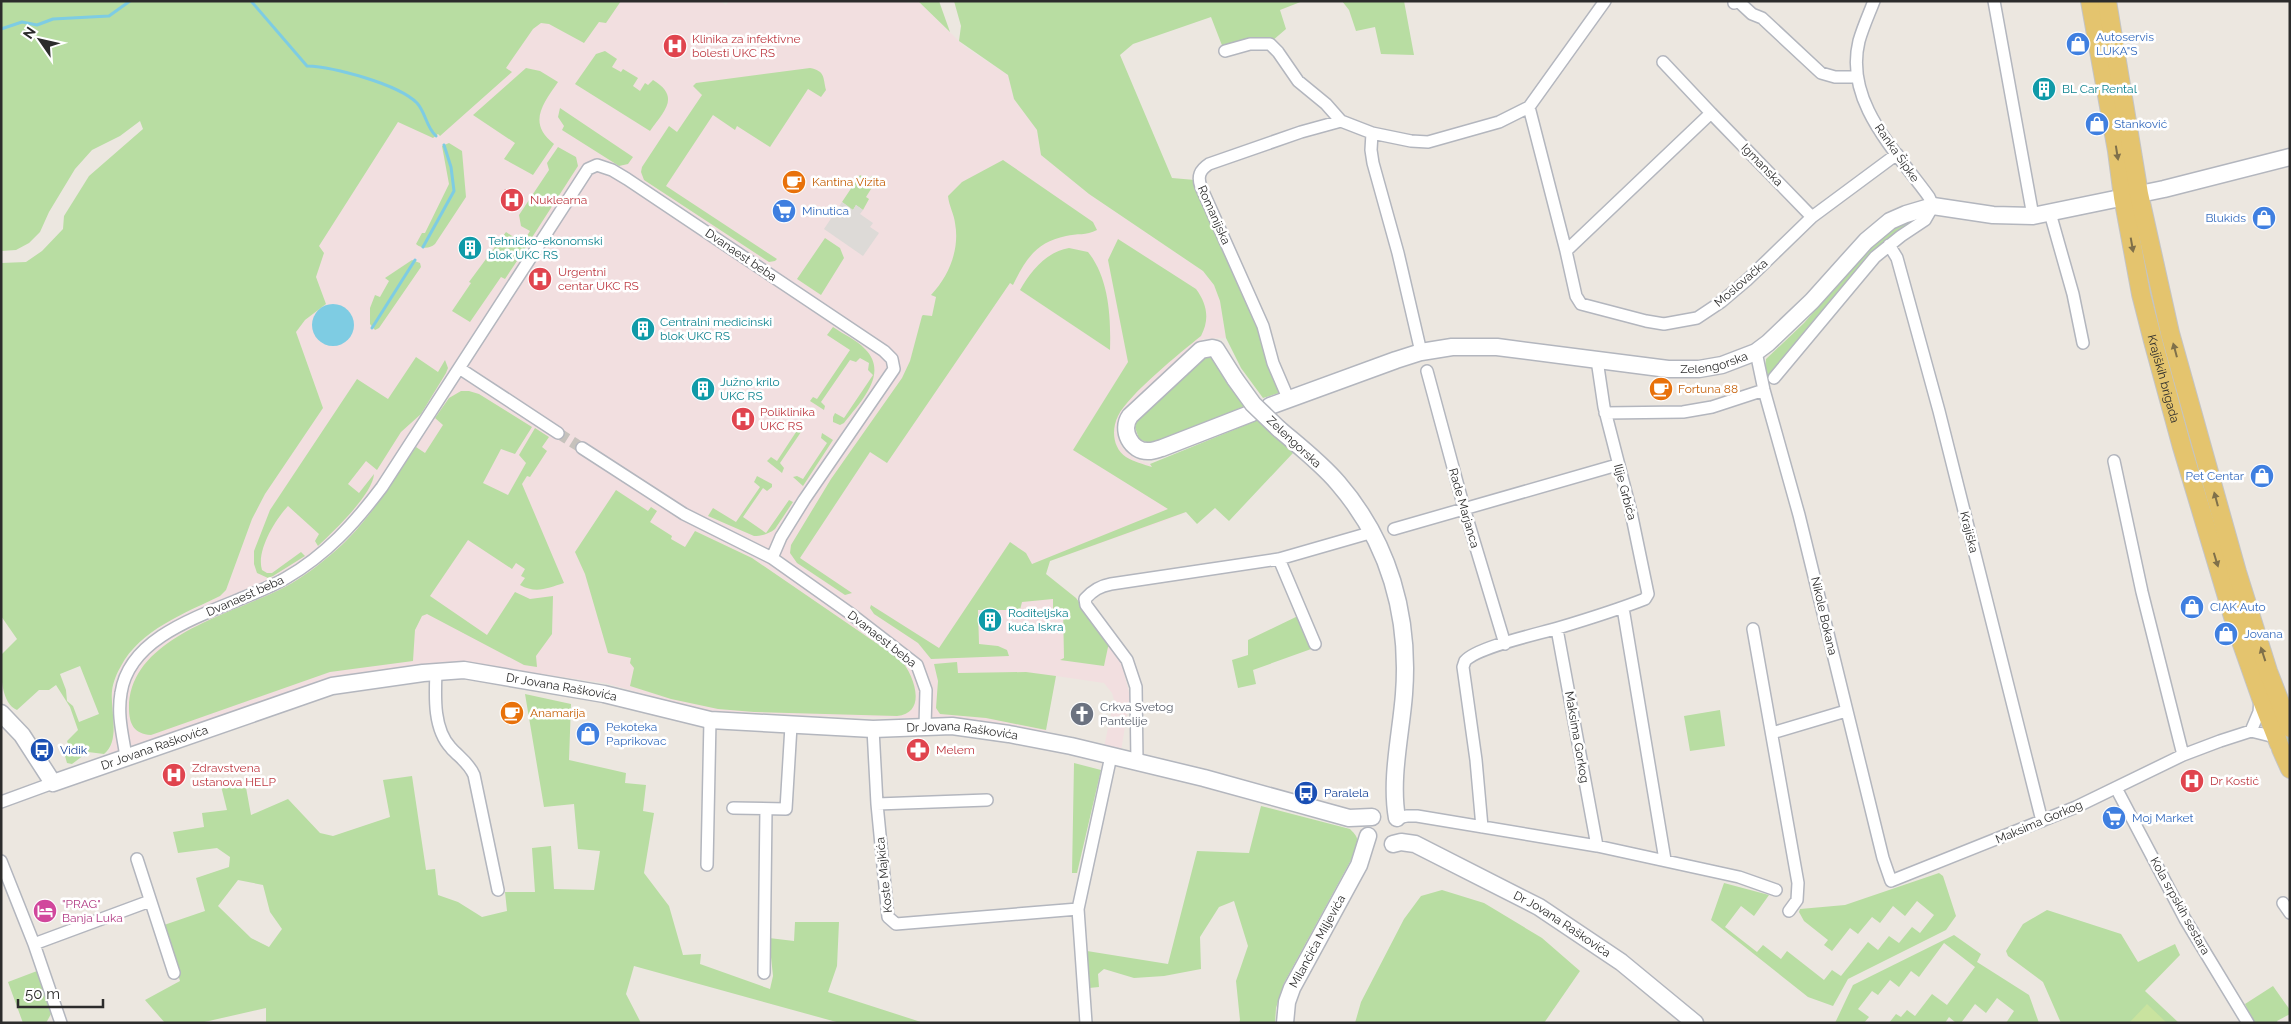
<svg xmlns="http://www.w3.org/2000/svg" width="2291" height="1024" font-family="Raleway,sans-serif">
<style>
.medical{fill:#f2dfe0}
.green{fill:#b8dda2;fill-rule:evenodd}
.pitch{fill:#c9e39f}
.plaza{fill:#dddad7}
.water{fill:#7ecce3}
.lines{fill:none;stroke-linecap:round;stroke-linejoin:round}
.stream{stroke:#7ecce3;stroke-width:3}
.street-tunnel{stroke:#c6c2bc;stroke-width:11;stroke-dasharray:11 5.5;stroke-linecap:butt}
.street-casing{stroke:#b3b6be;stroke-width:14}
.secondary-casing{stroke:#b3b6be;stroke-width:19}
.primary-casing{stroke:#c4c4c4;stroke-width:20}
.street{stroke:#fff;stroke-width:11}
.secondary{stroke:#fff;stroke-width:16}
.primary{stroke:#e4c46e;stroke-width:18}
.secondary-bridge-casing{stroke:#b3b6be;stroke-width:19;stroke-linecap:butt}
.secondary-bridge{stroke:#fff;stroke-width:16}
.oneway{fill:#7f704a}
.labels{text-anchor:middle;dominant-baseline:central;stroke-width:5;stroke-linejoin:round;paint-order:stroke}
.shop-label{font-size:12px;fill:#366cbe;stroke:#fff;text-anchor:start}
.health-label{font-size:12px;fill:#be3a42;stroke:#fff;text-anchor:start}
.culture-label{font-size:12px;fill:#0d838f;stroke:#fff;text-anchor:start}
.street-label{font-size:12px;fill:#2c2c2c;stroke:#fff}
.food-label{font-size:12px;fill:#c56008;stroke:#fff;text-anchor:start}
.worship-label{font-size:12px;fill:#5b616d;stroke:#fff;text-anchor:start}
.transit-label{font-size:12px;fill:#164399;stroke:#fff;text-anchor:start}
.hotel-label{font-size:12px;fill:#b23c85;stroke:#fff;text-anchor:start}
</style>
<rect width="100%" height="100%" fill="#ece7e0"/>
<path class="medical" d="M526 1H720L726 5 729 1H904L908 3 918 1 964 46 1008 75 1014 99 1037 130 1041 155 1089 194 1203 271 1214 285 1220 301 1226 338 1203 339 1133 400 1119 420 1116 429 1117 436 1122 448 1134 458 1150 464 1186 512 1170 519 1050 561 1046 574 1076 598 1111 644 1122 665 1130 697 1121 751 1104 747 1114 700 1112 693 1104 683 1056 676 1045 734 954 719 753 714 702 710 605 683 475 665 310 687 108 755 112 743V691L121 665 140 643 167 622 220 596 226 590 252 519 265 494 323 408 296 332 305 320 326 304 316 277 323 253 318 246 398 122 433 137Z"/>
<path class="green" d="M1 1H621L606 23 599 22 584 43 549 24 541 23 533 29 506 68 512 72 440 136 438 134 433 138 398 122 319 246 324 253 316 277 326 304 305 320 296 332 323 408 265 494 252 519 226 590 220 596C185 613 140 630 121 666 117 673 113 682 112 691 110 709 121 741 104 754L88 752 72 764 67 763 65 756 70 749 67 741 78 730 70 707 56 685 49 690H39L17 710C0 703 1 671 1 655L17 639 1 616V263L26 262 42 251 63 229 64 216 89 176 143 129 140 121 120 136 92 150 75 169 49 212 40 232 29 243 16 250 1 251ZM80 666 99 714 79 722 73 706 67 701 66 690 60 674Z
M918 1H939L950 32Z
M954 1H1303L1280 10 1286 29 1272 41 1223 48 1211 17 1133 44 1120 55 1172 178 1195 180 1258 321 1282 392 1263 398 1241 368 1226 338 1220 301 1214 285 1203 271 1089 194 1041 155 1037 130 1014 99 1008 75 959 41 961 26Z
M1342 1H1404L1414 55 1381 54 1375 27 1356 31 1349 10Z
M605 51 617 59 612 67 621 72 623 69 638 78 633 86 640 91 645 83 648 85 653 80C681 97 664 111 650 131L575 84 596 54Z
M526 68 540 71 558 82C543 104 527 123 554 144L533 175 504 159 515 143 473 115Z
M810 68C825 71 823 77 826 90L821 97 808 89 770 147 737 126 735 130 713 115 666 186 777 259 775 261 769 262 644 180 641 172 642 167 669 126 677 132 702 95 693 86 696 83Z
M560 108 633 157 628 164 619 166 562 130 564 126 558 117Z
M449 143 462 151 466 197 435 244C429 249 422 249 416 244L422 233H425L449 184 442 146Z
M558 147 576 157 578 166 531 239 527 236 530 231 521 226 519 215 549 170 547 163Z
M1003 160 1093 222 1097 230C1086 236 1077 233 1066 236 1036 242 1025 260 1013 285L1010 283 887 463 870 452 800 558 852 593 845 595 797 563 790 553 791 545 831 479 902 378 910 361 922 316 923 315 932 316 936 297 931 295C949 276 960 249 955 223 954 214 949 206 948 196L962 182Z
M860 175 867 180 872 176 876 181 866 197 869 199 863 210 856 205 853 210 842 202Z
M1918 218 1770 377 1767 378 1765 368 1766 359 1804 323 1863 255 1891 230Z
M506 232 527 246 505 279 501 277 470 322 452 311 471 283 469 282Z
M2139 236 2273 698 2290 741 2287 742C2228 577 2176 409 2138 238Z
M825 238 840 248 844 258 821 295 797 279Z
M1118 239 1196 289C1207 304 1210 319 1201 336 1181 352 1128 395 1118 416 1111 430 1113 448 1126 457 1134 462 1143 464 1152 467L1150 464 1258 420 1293 453 1229 521 1215 508 1197 524 1186 512 1050 561 1046 574 1076 598 1111 644 1108 647 1104 666 1060 660 1064 658 1063 608 1053 609V599L1022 602 1020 610H978L979 644 998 646 1007 650 1009 656 931 659 918 643 874 614 870 608 871 605 939 648 1010 542 1026 553 1032 564 1168 509 1073 450 1128 362 1108 260Z
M1069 248 1088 252C1109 278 1111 317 1110 350L1020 290C1031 271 1046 252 1069 248Z
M412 260 420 263 421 267 379 328 375 330 370 324V308L375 295 380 297 389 281 385 278Z
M833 327C843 334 857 340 865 349 890 374 859 403 844 423L840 425 833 422V417L835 413 844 418 873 375 868 370 869 363 860 358 856 362 850 360 821 402 825 406 824 410 810 401 813 397 817 399 850 350 827 335Z
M416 357 438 372 445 360 448 368 446 373 421 414 401 432 377 470 366 461 348 484 359 493 374 474C373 494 333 532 318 546L315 541 319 534 288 506C275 520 256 551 262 570L267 573H272L301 552 305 556 273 576 268 578 257 573 254 564V551L270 510 357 379 388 399Z
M1206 357 1213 358 1245 406 1151 444 1139 439 1135 427 1137 420Z
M461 391H469L479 394 532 427 515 454 501 449 483 483 508 495 526 463 519 455 535 428 549 437 542 447 547 451 530 477 527 476 522 484 564 583C548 588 536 594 520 585L525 578 521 576 525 569 516 563 512 569 468 540 430 596 487 635 515 592 530 599 553 596 552 634 536 656 537 667 524 665 427 614 422 616 415 630 413 661 330 672 151 735C134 734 129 724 129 708 129 636 234 614 285 587 303 577 319 565 334 552 368 523 391 483 416 447L425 453 443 425 435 418 449 398Z
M798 429 801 432 780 463 784 468 782 473 767 461 771 457 777 461Z
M822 433 833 440 803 486 793 477 797 476 803 479 827 443 821 438Z
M757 476 772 484V487L767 491 763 488 743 517 766 533 789 500 793 502 775 529C769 534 761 536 754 536L708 516 713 508 736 522 760 487 754 482Z
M616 490 648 511 651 507 657 511 650 522 672 536 671 539 685 547 695 531 752 558 901 660C914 675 928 713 897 716L754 712 718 709 671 699 630 686 634 668 630 663 631 658 608 653 585 574 575 552Z
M1300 615 1314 648 1253 670 1256 684 1238 688 1232 660 1248 655V640Z
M957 662 958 673 1026 672 1056 676 1046 730 986 718 940 714 936 708 938 681 934 664Z
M525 694 571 704 569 760 626 773 625 783 646 785 643 811 654 813 644 873 669 906 683 955 701 954 700 964 770 989 773 976 769 938 794 941 795 922H839L837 966 828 992 924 1023H840L634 966 626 994 641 1023H266V1008L200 1023H165L145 1000 180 981 164 925 205 911 196 878 229 867 230 857 217 848 178 853 173 832 204 827 202 813 227 810 221 786 245 782 251 815 288 799 320 833 333 836 390 817 383 780 412 776 426 870 435 869 438 895 458 902 482 917 507 911 505 892H535L532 848 551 846 554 889 594 890 600 851 578 849 574 804 544 807ZM238 880 263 885 270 912 282 929 269 947 251 938 218 906Z
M1720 710 1725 746 1690 751 1684 716Z
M1074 763 1101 770 1077 873H1072Z
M1261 806 1350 829C1357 836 1359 839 1357 849L1284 983 1276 1008 1275 1023H1239L1240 1020 1236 981 1248 946 1234 901 1219 907 1200 937 1201 969 1164 976 1134 978 1104 969 1098 974 1099 987 1089 988 1087 951 1168 964 1197 851 1249 853Z
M1939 873 1943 876 1956 916 1946 930 1848 979 1833 1006 1808 997 1711 920 1724 883 1769 895 1754 916 1741 906 1725 927 1757 952 1763 945 1781 959 1787 951 1824 980 1832 970 1841 976 1868 942 1878 950 1889 936 1899 943 1912 927 1920 933 1934 915 1917 901 1905 916 1893 906 1880 923 1872 917 1858 934 1850 928 1832 951 1824 945 1828 940 1804 921 1799 912 1800 909 1845 905Z
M1442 890 1484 903 1542 938 1580 971 1544 1023H1355L1361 1002 1404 919 1421 896Z
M2047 910 2121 934 2138 962 2175 944 2180 955 2145 991 2179 1023H2061L2043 982 2008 956 2006 951 2023 924Z
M1954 935 1981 954 1977 962 2029 995 2039 1023H2006L2014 1011 1997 998 1986 1013 1975 1004 1961 1023H1956L1949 1017 1945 1023H1889L1896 1014 1901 1017 1907 1010 1915 1016 1932 994 1947 1005 1975 967 1944 943 1919 977 1911 971 1899 987 1890 980 1878 995 1872 991 1858 1009 1869 1017 1864 1023H1835L1853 985Z
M37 971 51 1014 46 1023H23L8 982Z
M2273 986 2290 1010V1014L2277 1021 2278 1023H2254L2245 1004Z"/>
<path class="pitch" d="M2147 1004 2167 1023H2129Z"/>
<path class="plaza" d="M842 202 853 210 856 205 863 210 860 214 873 223 870 227 879 233 863 256 824 229Z"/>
<path class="water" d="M312 325a21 21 0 1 1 42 0a21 21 0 1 1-42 0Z"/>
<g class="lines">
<path class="stream" d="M251 1 307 66C334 67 398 84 417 103 426 113 426 127 436 136
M1 29 22 22 37 25 53 19 109 16 130 1
M423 247 454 191 451 167 444 145
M372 328 415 260"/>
<path class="street-tunnel" d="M558 433 582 448"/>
<g class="street-casing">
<path id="street" d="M1994 1 2033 216
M1734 3 1738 1 1752 14 1762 18 1821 73 1835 77H1857
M1225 51 1250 44H1270L1278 52 1298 81 1326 104 1341 121 1372 133 1411 141 1428 142 1499 122 1529 107 1605 1
M1529 107 1566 251 1711 113 1663 62
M1711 113 1812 217
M1372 133 1371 150 1373 163 1398 253 1421 352
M2050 213 2073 294 2083 343
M1889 245 1897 258 1939 411 2042 821
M1566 251 1576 296 1581 304 1646 321 1664 324 1697 318 1721 302 1747 280 1812 217 1897 154
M1756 352 1764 390 1799 515 1883 858 1891 881 2076 807 2183 755 2220 741 2251 731 2271 736 2277 740
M459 368 558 433
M1427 371 1464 508 1505 644
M1774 378 1875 257 1901 236 1925 220 1933 206 1929 197C1896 151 1844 102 1859 41 1863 27 1869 14 1874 1
M1288 398 1273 363 1263 326 1201 187C1197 176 1200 170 1209 164L1301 132 1341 121
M1605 413 1683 412 1712 407 1764 390
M582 448 684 514 772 558
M2114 461 2142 592 2183 755
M1394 529 1617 465
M1279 559 1315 644
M1623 608 1665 860
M1557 629 1597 846
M1753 629 1798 883 1797 900 1789 911
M436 672C435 696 433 729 451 748 459 757 469 763 474 775L498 890
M873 729 877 804 888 917 896 924 1078 909
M2251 731 2259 712 2260 700
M1772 733 1846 711
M126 757C123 736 117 716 121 693 131 624 236 608 286 578 326 555 355 523 382 487L588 169 597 165 612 170 627 179 884 351 892 359 894 369 804 500 781 537 772 558 851 614 917 665 926 690 925 726
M1137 762 1136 687 1127 660 1086 605 1085 599C1093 590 1100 586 1111 584L1279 559 1373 532
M2116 788 2185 919 2248 1023
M1 802 53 783
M877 804 987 800
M733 808 786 809 791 726
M1397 818 1407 816H1417L1597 846 1739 877 1776 890
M1482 827 1476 760 1463 667 1465 661C1477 647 1538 634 1558 628 1588 619 1617 610 1645 599L1648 594 1631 512 1604 407 1597 360
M137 859 174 973
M1 861 34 944 61 1023
M707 865 710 720
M2283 903 2290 913
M34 944 150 901
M764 973 766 809
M1086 1023 1078 909 1111 756"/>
</g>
<g class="secondary-casing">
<g id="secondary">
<path d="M1235 379 1216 349 1212 348 1201 350 1130 416C1120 430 1131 452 1149 451 1153 451 1158 449 1162 448L1252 413"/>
<path id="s1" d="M1270 406 1396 360 1421 352 1452 347H1497L1668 369H1699L1722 365 1756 352 1768 343 1812 301 1866 241 1890 221 1906 214 1933 206 1993 215 2033 216 2164 189 2290 157"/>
<path d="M1279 429C1299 446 1321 463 1338 483 1389 542 1410 616 1404 694 1401 734 1390 778 1397 818"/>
<path id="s2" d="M1 713 22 735 53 783 332 686 423 673 464 670 604 694 710 720 873 729 952 726 1009 734 1071 746 1204 778 1349 818 1372 817"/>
<path id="s3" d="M1393 844 1401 842 1415 844 1539 907 1621 962 1695 1023"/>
<path id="s4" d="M1285 1023 1287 1002 1292 988 1359 865 1368 836"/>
</g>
</g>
<g class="primary-casing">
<g id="primary">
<path id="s5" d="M2090 1 2117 151 2123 197 2141 294 2153 341 2182 447 2237 630 2261 698 2279 744"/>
<path d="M2107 1 2139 194 2170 333 2237 572 2268 671 2290 728"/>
<path d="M2281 749 2290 769"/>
</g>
</g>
<use href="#street" class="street"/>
<use href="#secondary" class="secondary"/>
<use href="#primary" class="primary"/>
<g class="secondary-bridge-casing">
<path id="secondary-bridge" d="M1235 379 1253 404 1279 429"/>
</g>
<use href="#secondary-bridge" class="secondary-bridge"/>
</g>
<defs><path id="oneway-solid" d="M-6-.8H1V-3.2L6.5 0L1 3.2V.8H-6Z" transform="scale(1.25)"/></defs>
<g class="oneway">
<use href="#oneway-solid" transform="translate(2117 153) rotate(81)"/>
<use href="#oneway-solid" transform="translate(2132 245) rotate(80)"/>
<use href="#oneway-solid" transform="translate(2175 350) rotate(-105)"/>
<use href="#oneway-solid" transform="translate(2216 499) rotate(-105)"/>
<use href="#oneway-solid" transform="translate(2216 560) rotate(73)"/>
<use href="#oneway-solid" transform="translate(2263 654) rotate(-108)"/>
</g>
<defs>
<g id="shop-disc" transform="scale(1.25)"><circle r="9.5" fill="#3f7fe0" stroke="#fff"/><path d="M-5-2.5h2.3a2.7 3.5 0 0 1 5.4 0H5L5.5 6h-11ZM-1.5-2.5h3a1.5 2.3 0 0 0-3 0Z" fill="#fff"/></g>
<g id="hospital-disc" transform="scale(1.25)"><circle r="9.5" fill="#e0444e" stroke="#fff"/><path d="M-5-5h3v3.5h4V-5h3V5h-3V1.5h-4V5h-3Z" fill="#fff"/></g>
<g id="building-disc" transform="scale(1.25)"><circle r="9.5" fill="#0f9aa8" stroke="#fff"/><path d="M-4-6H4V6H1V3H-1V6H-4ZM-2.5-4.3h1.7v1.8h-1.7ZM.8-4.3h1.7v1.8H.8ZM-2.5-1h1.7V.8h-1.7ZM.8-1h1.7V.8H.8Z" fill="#fff"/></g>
<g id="cafe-disc" transform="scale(1.25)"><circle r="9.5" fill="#e8710a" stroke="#fff"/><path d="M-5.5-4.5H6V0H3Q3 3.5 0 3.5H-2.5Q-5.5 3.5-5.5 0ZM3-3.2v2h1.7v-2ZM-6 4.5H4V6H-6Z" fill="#fff"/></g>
<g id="supermarket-disc" transform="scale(1.25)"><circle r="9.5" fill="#3f7fe0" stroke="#fff"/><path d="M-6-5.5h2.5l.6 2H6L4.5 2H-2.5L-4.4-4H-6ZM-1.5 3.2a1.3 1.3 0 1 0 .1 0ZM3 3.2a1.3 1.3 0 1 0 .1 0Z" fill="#fff"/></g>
<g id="church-disc" transform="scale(1.25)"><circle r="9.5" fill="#6b7280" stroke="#fff"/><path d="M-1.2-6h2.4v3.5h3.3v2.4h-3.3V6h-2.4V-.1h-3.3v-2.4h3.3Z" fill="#fff"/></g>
<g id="bus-disc" transform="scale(1.25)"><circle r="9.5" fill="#1a4fb4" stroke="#fff"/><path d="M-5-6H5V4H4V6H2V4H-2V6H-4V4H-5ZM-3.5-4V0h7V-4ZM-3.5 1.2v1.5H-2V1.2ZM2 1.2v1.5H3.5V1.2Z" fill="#fff"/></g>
<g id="pharmacy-disc" transform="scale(1.25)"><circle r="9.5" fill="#e0444e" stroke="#fff"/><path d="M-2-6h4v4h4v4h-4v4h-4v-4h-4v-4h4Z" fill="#fff"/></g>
<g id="hotel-disc" transform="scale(1.25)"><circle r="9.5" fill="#d1479c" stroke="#fff"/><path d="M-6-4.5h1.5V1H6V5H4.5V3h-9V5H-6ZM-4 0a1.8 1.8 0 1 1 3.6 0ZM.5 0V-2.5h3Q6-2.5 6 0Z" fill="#fff"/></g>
</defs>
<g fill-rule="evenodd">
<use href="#shop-disc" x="2078" y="44"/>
<use href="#hospital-disc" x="675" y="46"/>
<use href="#building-disc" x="2044" y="89"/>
<use href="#shop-disc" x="2097" y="124"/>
<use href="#cafe-disc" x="794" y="182"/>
<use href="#hospital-disc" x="512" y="200"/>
<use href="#supermarket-disc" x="784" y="211"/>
<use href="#shop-disc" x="2264" y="218"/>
<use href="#building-disc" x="470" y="248"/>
<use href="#hospital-disc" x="540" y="279"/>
<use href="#building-disc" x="643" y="329"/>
<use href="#building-disc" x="703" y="389"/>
<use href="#cafe-disc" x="1661" y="389"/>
<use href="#hospital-disc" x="743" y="419"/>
<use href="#shop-disc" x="2262" y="476"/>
<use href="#shop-disc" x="2192" y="607"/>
<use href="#building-disc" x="990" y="620"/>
<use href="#shop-disc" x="2226" y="634"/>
<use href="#cafe-disc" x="512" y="713"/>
<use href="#church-disc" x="1082" y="714"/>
<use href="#shop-disc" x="588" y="734"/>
<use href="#bus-disc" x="42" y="750"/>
<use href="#pharmacy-disc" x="918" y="750"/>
<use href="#hospital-disc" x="174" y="775"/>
<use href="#hospital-disc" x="2192" y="781"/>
<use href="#bus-disc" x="1306" y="793"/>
<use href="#supermarket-disc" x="2114" y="818"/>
<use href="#hotel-disc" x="45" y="911"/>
</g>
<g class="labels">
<g class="shop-label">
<text x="2096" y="37">Autoservis<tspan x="2096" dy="14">LUKA"S</tspan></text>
<text x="2114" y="124">Stanković</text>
<text x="802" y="211">Minutica</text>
<text x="2246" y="218" text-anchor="end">Blukids</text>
<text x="2244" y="476" text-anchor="end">Pet Centar</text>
<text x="2210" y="607">CIAK Auto</text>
<text x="2244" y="634">Jovana</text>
<text x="606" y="727">Pekoteka<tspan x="606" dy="14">Paprikovac</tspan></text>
<text x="2132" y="818">Moj Market</text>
</g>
<g class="health-label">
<text x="692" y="39">Klinika za infektivne<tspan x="692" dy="14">bolesti UKC RS</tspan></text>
<text x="530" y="200">Nuklearna</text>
<text x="558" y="272">Urgentni<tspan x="558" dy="14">centar UKC RS</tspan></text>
<text x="760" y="412">Poliklinika<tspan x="760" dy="14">UKC RS</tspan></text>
<text x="936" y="750">Melem</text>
<text x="192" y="768">Zdravstvena<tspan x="192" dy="14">ustanova HELP</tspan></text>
<text x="2210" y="781">Dr Kostić</text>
</g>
<g class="culture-label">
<text x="2062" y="89">BL Car Rental</text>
<text x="488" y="241">Tehničko-ekonomski<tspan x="488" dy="14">blok UKC RS</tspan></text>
<text x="660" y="322">Centralni medicinski<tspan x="660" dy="14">blok UKC RS</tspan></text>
<text x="720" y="382">Južno krilo<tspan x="720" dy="14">UKC RS</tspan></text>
<text x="1008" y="613">Roditeljska<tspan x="1008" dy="14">kuća Iskra</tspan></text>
</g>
<g class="street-label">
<text transform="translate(1897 153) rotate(55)">Ranka Šipke</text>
<text transform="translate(1762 165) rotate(46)">Igmanska</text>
<text transform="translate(1214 215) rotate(66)">Romanijska</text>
<text transform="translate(741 255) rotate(34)">Dvanaest beba</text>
<text transform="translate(1741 283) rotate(-41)">Moslovačka</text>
<text stroke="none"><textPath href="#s1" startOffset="456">Zelengorska</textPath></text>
<text stroke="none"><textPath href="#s5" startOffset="385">Krajiških brigada</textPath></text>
<text transform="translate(1294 442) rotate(43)">Zelengorska</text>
<text transform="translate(1625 492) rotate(75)">Ilije Grbića</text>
<text transform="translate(1464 508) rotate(74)">Rade Marjanca</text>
<text transform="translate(1969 532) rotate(76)">Krajiška</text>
<text transform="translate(245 596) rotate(-24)">Dvanaest beba</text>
<text transform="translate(1824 616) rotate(77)">Nikole Bokana</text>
<text transform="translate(882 639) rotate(38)">Dvanaest beba</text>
<text stroke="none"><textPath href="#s2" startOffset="615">Dr Jovana Raškovića</textPath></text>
<text stroke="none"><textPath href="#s2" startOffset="1020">Dr Jovana Raškovića</textPath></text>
<text transform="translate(1577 737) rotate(80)">Maksima Gorkog</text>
<text stroke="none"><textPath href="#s2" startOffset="195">Dr Jovana Raškovića</textPath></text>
<text transform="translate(2039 822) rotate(-23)">Maksima Gorkog</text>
<text transform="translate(884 875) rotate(-96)">Koste Majkića</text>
<text transform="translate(2180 906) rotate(61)">Kola srpskih sestara</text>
<text stroke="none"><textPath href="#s3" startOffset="190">Dr Jovana Raškovića</textPath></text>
<text stroke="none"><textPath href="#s4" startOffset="89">Milančića Miljevića</textPath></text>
</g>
<g class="food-label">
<text x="812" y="182">Kantina Vizita</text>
<text x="1678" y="389">Fortuna 88</text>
<text x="530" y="713">Anamarija</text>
</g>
<g class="worship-label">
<text x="1100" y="707">Crkva Svetog<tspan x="1100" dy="14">Pantelije</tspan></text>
</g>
<g class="transit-label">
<text x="60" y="750">Vidik</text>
<text x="1324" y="793">Paralela</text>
</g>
<g class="hotel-label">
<text x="62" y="904">"PRAG"<tspan x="62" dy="14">Banja Luka</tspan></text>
</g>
</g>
<rect width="2291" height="1024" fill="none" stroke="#2c2c2c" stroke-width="5"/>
<g transform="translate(40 40) rotate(304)" stroke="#ffffff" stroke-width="4" paint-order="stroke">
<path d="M0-4L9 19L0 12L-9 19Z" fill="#2c2c2c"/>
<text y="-8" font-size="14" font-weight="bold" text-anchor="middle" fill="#2c2c2c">N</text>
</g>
<path d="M18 999v8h85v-8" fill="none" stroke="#2c2c2c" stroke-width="2.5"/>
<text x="25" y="999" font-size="15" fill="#2c2c2c" stroke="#ffffff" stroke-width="4" paint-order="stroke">50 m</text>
</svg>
